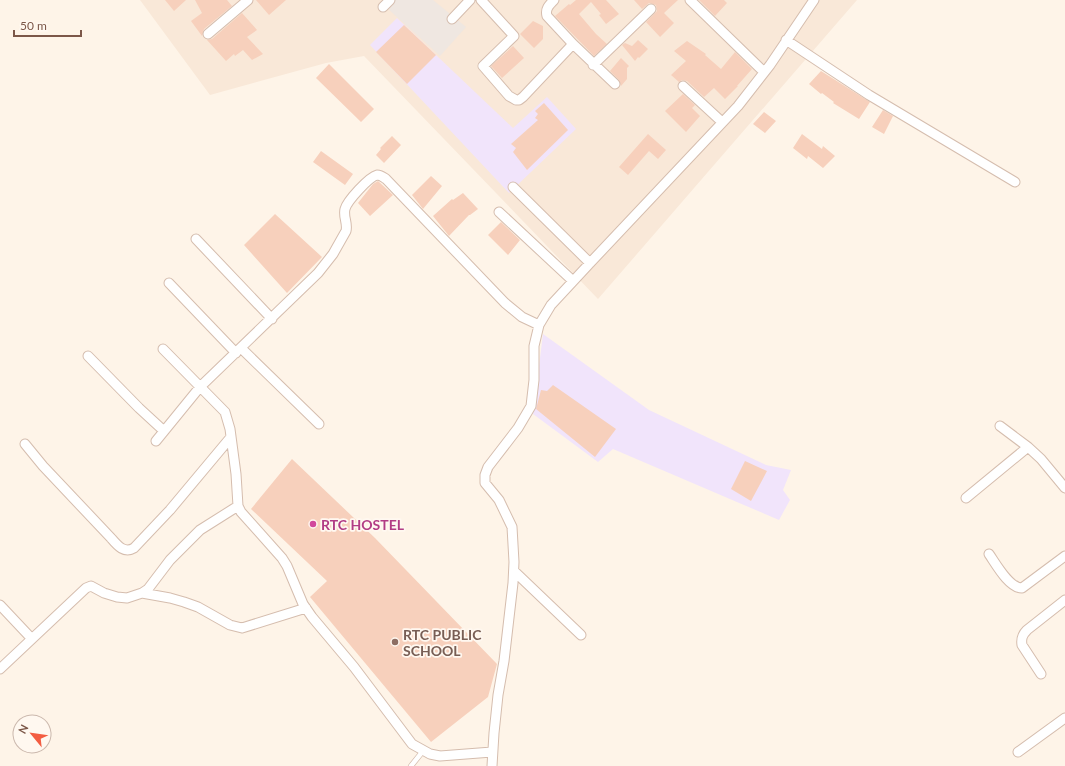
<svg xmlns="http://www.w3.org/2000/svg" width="1065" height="766" font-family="Lato,sans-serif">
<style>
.residential{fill:#f9e8d8}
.industrial{fill:#efe7e1}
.education{fill:#f1e4fb}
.building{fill:#f7d0bc}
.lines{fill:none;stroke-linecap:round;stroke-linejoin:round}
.lane-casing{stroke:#d5bdae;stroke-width:6}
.street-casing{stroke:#d5bdae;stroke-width:11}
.lane{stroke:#fff;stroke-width:4.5}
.street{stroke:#fff;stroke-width:9}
.hotel-dot{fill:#d1479c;stroke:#fff8f0;stroke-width:1.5}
.education-dot{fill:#8d6e63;stroke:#fff8f0;stroke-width:1.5}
.labels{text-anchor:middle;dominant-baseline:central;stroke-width:3.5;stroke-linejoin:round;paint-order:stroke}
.hotel-label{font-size:14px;font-weight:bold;fill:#b23c85;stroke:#fff8f0;text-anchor:start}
.education-label{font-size:14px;font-weight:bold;fill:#785e54;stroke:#fff8f0;text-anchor:start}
</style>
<rect width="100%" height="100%" fill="#fef4e8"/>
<path class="residential" d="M140 0H857L598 299 364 56 326 63 210 95Z"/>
<path class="industrial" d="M392 0H433L466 27 440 56 386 7Z"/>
<path class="education" d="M397 18 513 128 547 97 576 129 509 193 370 45Z
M543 334 649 410 766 465 791 470 783 490 790 500 779 520 613 449 598 462 533 414Z"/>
<path class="building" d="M165 0H186L174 11Z
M195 0H227L232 6 204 29 202 36 191 21 202 13Z
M256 0H286L269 15Z
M576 0H606L619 14 606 24 599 15 601 14 591 2 579 14 596 34 607 44 594 56 555 16 569 4 570 5Z
M634 0H678L664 13 674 23 660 37 646 22 657 11 656 5 649 3 642 9Z
M699 0H724L727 3 715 16Z
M242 13 257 30 247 37 263 54 252 60 243 50 235 56 234 54 226 61 207 40 212 39Z
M533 21 543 26V39L534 48 520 34Z
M404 25 436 55 407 84 376 52Z
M638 40 648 49 639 58 638 57 635 61 622 45 625 43 632 46Z
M687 41 706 54 705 55 721 69 735 52 752 69 737 86H738L725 99 714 88 704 97 687 81 682 80 679 82 671 75 686 61 674 51Z
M513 46 524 58 502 78 491 66Z
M621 58 629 66 627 68V79L621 86 619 80 610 71Z
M329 64 374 109 361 122 316 78Z
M821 71 870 102 859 119 833 103 834 102 822 93 821 94 809 84Z
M683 94 695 105 692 108 700 116 686 132 665 111Z
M544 103 568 130 527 170 513 152 516 148 511 144 538 120 535 118 538 114 535 111Z
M883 110 893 116 884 134 872 127Z
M764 112 776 121 765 133 753 124Z
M648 134 666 150 658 159 649 151 628 175 619 167Z
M802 134 822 149 823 146 835 156 823 168 808 156 807 159 793 148Z
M392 136 401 145 384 163 376 155 381 149 380 148Z
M321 151 353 174 345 185 313 162Z
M431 176 442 186 423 209 412 195Z
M378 181 393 195 370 216 358 203 373 184Z
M463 193 478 209 470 215H469L449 236 433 216 452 199 453 200Z
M275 214 322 257 287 293 244 245Z
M501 222 520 240 508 255 488 235Z
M553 385 616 429 595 457 536 409 541 390 547 391Z
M292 459 375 538 497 664 488 697 431 742 310 597 327 581 251 509Z
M745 461 767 471 751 501 731 489Z"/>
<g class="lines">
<g class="lane-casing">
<path id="lane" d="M411 766 423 751"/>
</g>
<g class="street-casing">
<path id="street" d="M481 0 514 36 483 66 509 96 516 100H519L523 97 573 44
M554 0C549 5 545 9 547 16L573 44 615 84
M690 0 764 72
M383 7 390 0
M452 19 470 0
M208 34 248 0
M786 40 869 95 1015 182
M593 65 651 9
M683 86 722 122
M513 187 590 263
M499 212 573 281
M196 239 272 319
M169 283 236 353
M241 348 319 424
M163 349 225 412 230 429 236 474 238 506 241 512 282 558 287 566 303 604 312 617 354 667 412 744 430 754 440 756 492 752
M88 356 139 408 164 431
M1000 426 1028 447 1041 459 1065 488
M156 441 200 387 318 273 333 254 346 231C348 223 343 217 345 209 347 201 369 177 377 175 381 175 383 177 386 179L505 303 522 317 539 325
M25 444 43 466 111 538C117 545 124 554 134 548L170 510 231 437
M966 498 1028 447
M989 554C996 564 1009 588 1022 588L1065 556
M514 571 581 635
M142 593 170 598 184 602 198 607 230 625 242 628 306 608
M0 605 32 639
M0 669 86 588 91 586 104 593 117 597 127 598 142 593 148 589 170 560 200 530 238 506
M1041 674 1022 645C1021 639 1022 635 1027 630L1065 600
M1018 752 1065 718
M492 766 494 733 498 695 504 661 513 583 514 562 512 527 499 500 485 483V475L488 467 518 428 531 406 534 380V346L539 325 551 305 590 263 738 106 770 65 814 0"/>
</g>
<use href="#lane" class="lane"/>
<use href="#street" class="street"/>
</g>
<circle class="hotel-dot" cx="313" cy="524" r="4"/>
<circle class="education-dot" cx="395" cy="642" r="4"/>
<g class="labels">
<g class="hotel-label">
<text x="321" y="524">RTC HOSTEL</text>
</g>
<g class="education-label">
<text x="403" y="634">RTC PUBLIC<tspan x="403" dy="16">SCHOOL</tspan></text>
</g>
</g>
<g transform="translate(32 734) rotate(299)"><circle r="19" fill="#fff8f0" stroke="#cbb8ad"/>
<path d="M0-3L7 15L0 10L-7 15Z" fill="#f35d42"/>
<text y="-6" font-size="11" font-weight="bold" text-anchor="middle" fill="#7c5748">N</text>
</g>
<path d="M14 30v6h67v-6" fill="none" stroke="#7c5748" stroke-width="2"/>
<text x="20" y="30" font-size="12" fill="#7c5748" stroke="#fff8f0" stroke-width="3" paint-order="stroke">50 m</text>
</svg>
